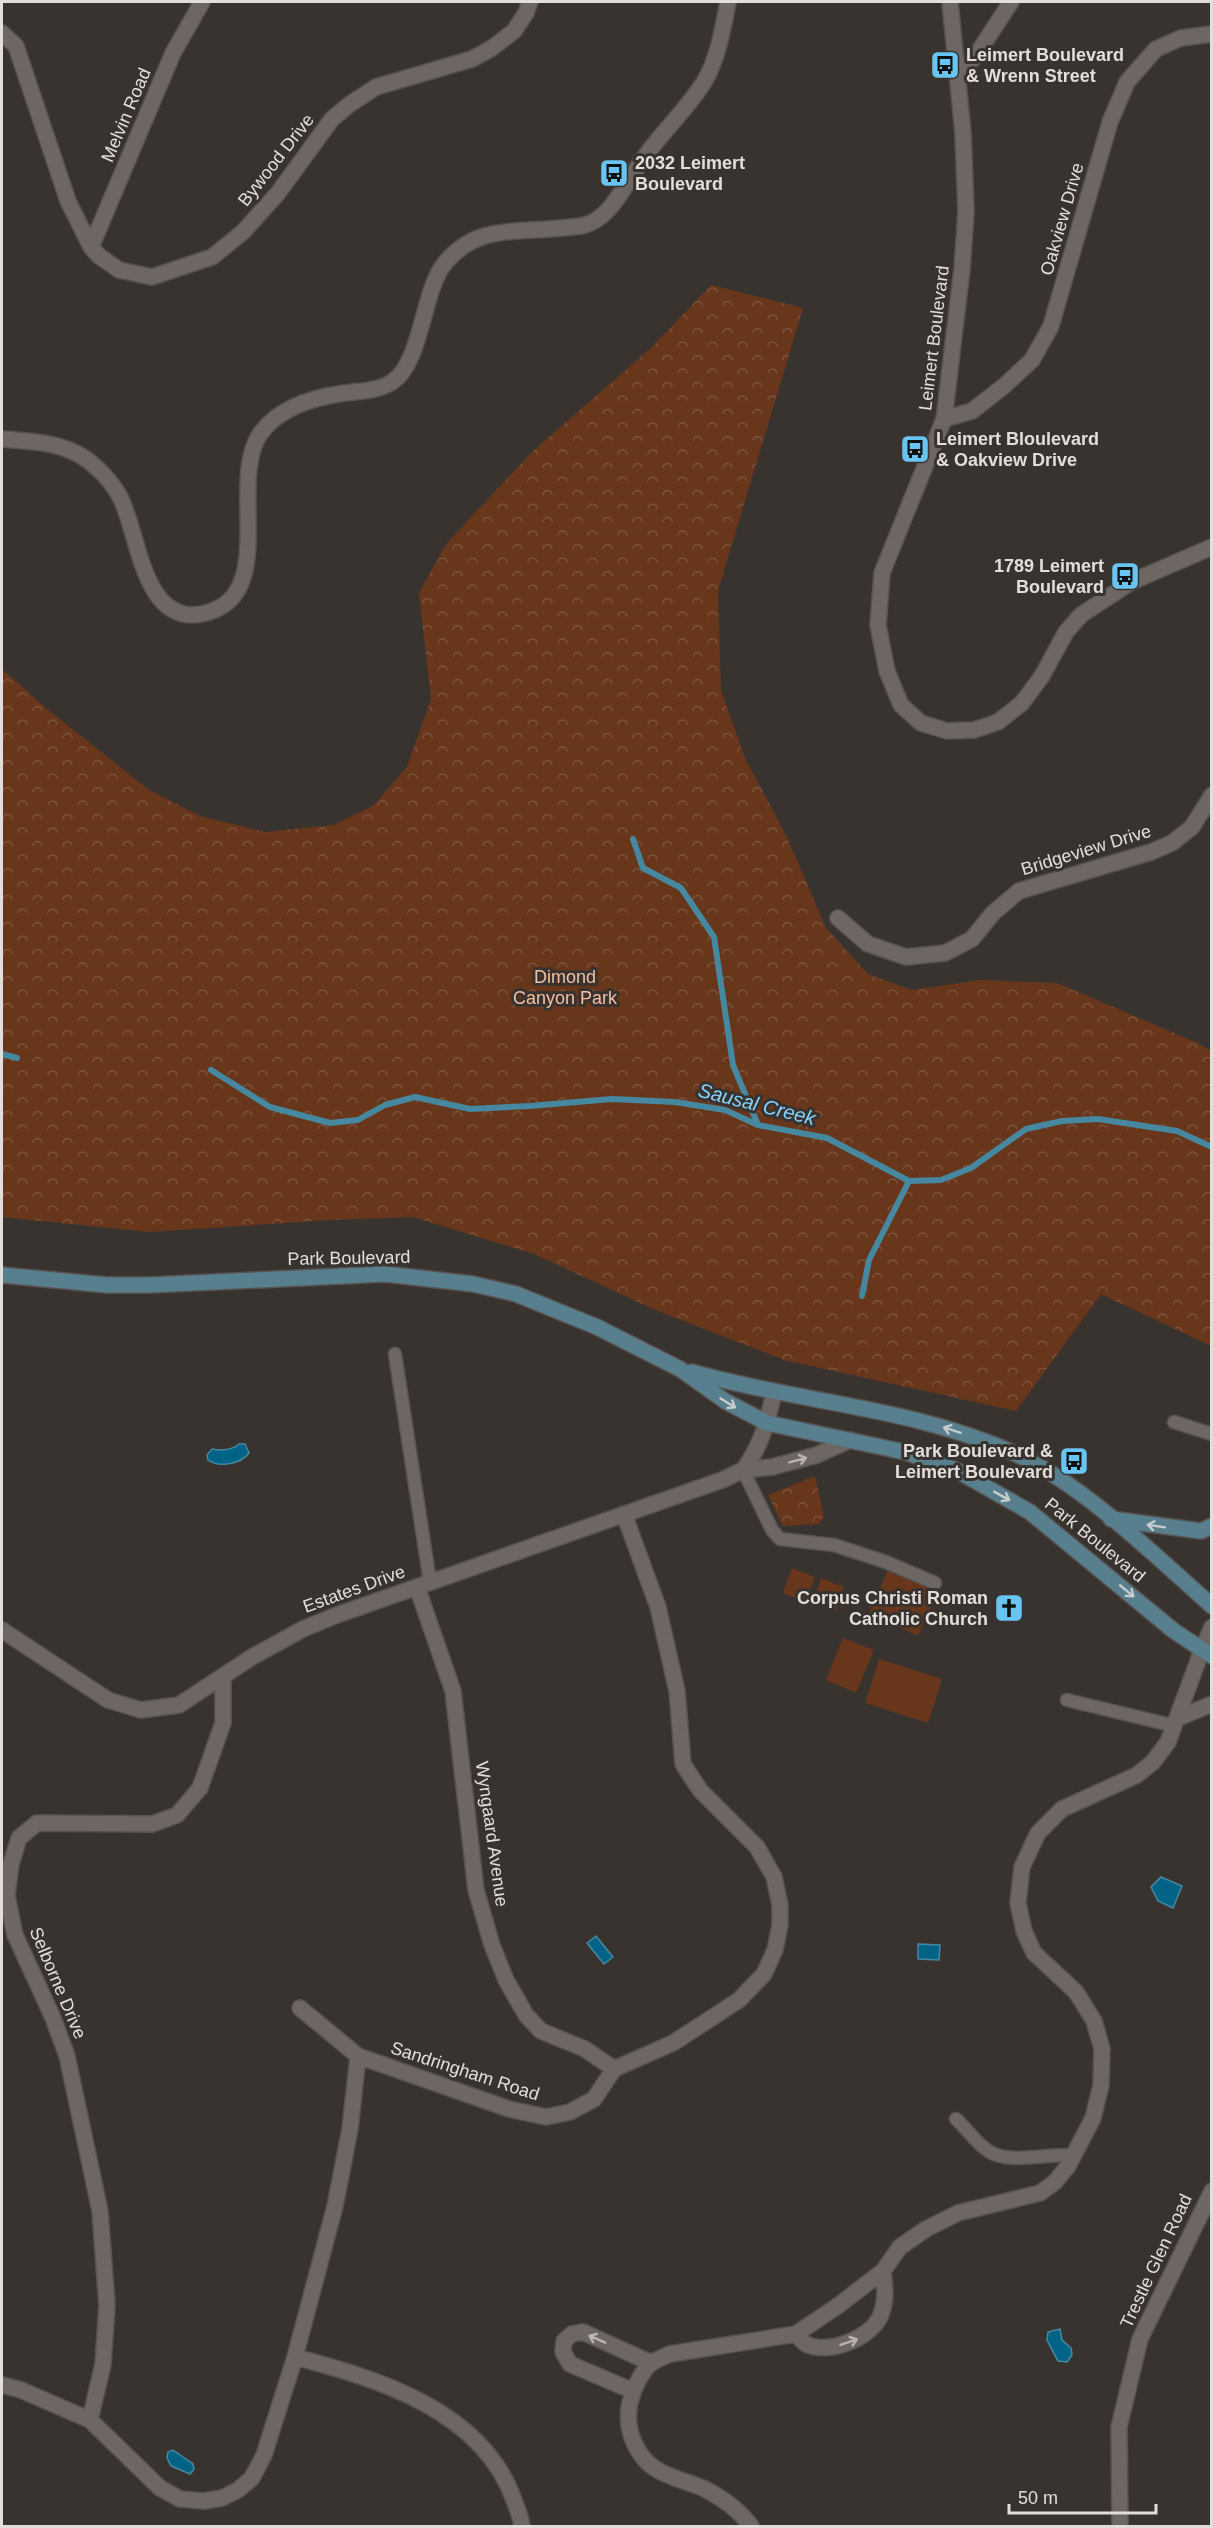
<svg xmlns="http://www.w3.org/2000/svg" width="1213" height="2528" font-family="Helvetica,sans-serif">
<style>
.park{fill:url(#park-crowns)}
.garden{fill:#67361b}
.water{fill:#036386;stroke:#4688a0;stroke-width:1.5}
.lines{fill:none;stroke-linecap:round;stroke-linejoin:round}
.stream{stroke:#4688a0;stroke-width:6}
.service-casing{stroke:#56524f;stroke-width:15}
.minor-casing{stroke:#56524f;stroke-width:18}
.tertiary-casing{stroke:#56524f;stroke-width:18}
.secondary-casing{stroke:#56524f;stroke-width:18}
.service{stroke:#6d6663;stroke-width:12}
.minor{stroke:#6d6663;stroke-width:15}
.tertiary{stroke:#6d6663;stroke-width:15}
.secondary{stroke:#587f8e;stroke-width:15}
.oneway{stroke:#c6cbcc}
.oneway2{stroke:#b9b4b2}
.labels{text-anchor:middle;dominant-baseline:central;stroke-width:6;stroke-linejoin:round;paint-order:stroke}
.poi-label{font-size:18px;font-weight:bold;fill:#e2dedc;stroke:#393330;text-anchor:start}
.street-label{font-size:18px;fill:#e2dedc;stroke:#393330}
.park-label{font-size:18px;fill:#f6bea3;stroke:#393330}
.water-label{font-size:20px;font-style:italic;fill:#83d5ff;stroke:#393330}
</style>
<defs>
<pattern id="park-crowns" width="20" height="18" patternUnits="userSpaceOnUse" patternTransform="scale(1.5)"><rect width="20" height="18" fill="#67361b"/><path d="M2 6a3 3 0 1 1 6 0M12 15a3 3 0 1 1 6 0" fill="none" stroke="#7c533c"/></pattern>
</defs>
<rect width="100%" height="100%" fill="#393330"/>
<path class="park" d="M711 285 803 308 718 591 721 691 746 760 786 835 826 928 868 974 912 990 980 980 1057 983 1200 1044 1211 1051V1346L1101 1294 1016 1411 784 1360 658 1311 534 1254 413 1217 330 1220 149 1232 2 1217V669L46 708 149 790 200 816 265 832 333 825 373 806 407 767 431 699 419 593 446 544 533 451 652 347Z
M815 1476 824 1517 818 1524 783 1526 768 1495Z"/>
<path class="garden" d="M891 1563 941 1586 918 1636 869 1613Z
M792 1568 815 1577 806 1602 783 1593Z
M821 1578 844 1587 836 1611 813 1603Z
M843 1638 874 1650 856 1693 826 1680Z
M879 1659 942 1679 928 1723 865 1703Z"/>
<path class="water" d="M239 1444H245L249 1453C241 1464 219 1468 208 1460L207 1455 212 1449C221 1451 232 1450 239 1444Z
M1161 1877 1182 1886 1173 1908 1158 1901 1151 1887Z
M596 1936 613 1957 604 1964 587 1943Z
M918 1944 940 1945 939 1960 918 1959Z
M1060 2329 1062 2340 1071 2348 1072 2355 1067 2362 1058 2361 1047 2340 1048 2332Z
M173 2450 193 2464 194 2469 190 2474 171 2466 167 2458 168 2452Z"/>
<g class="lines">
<path class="stream" d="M633 839 643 868 681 888 714 937 733 1065 758 1125
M2 1054 17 1058
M211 1070 270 1107 330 1123 358 1120 385 1105 415 1097 470 1109 530 1106 612 1099 675 1102 725 1110 758 1125 827 1138 909 1181 941 1180 971 1168 1026 1129 1062 1121 1098 1119 1177 1131 1212 1147
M862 1296 869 1260 909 1181"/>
<g class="service-casing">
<path id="service" d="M395 1354 430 1582
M1174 1422 1212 1434
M743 1470 772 1530 780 1539 834 1545 886 1562 935 1583
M1067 1700 1175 1726
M956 2119C967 2129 978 2145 990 2152 1012 2165 1050 2152 1074 2156"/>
</g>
<g class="minor-casing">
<path id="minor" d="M2 33 16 46 68 201 91 247 99 256 119 270 152 277 212 257 243 232 278 193 332 119 350 104 376 87 472 59 492 48 514 31 526 13 530 2
M959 71 975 57 1011 2
M91 247 173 53 202 2
M944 419 972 411 1004 386 1032 360 1051 326 1110 122 1127 82 1156 49 1181 38 1212 34
M838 918 868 944 906 957 945 953 972 939 993 913 1019 891 1151 852 1172 843 1192 827 1212 795
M417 1587 453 1691 476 1890 492 1945 506 1980 526 2015 541 2031 585 2049 614 2069
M1178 1718 1212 1704
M300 2008 358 2056
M796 2334C799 2337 802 2342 806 2344 828 2355 869 2339 880 2317 887 2301 885 2287 883 2271
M295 2357C378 2379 482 2410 514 2500 517 2509 521 2517 522 2526
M2 2385 21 2390 90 2420 160 2488 180 2499 204 2501 222 2498 238 2490 252 2478 264 2455 295 2357 335 2206 350 2129 358 2056 509 2109 546 2117 570 2112 594 2099 614 2069 673 2043 739 2000 764 1974 775 1950 780 1925V1905L774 1877 757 1847 700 1790 683 1764 677 1691 658 1607 624 1514
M633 2391 570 2364 563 2352 564 2341 572 2334 583 2332 651 2363
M90 2420 103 2364 107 2306 100 2211 67 2056 53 2018 15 1935 7 1896 11 1864 19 1838 37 1823 152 1824 177 1815 200 1788 223 1723V1676
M751 2526C740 2511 722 2498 705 2489 691 2483 675 2479 661 2472 636 2459 624 2429 630 2402 633 2390 642 2369 653 2362 658 2359 664 2357 670 2354L796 2334 839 2305 883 2271 900 2247 926 2229 958 2213 1040 2193 1055 2182 1068 2166 1093 2118 1101 2085 1102 2049 1094 2021 1076 1992 1034 1953 1024 1931 1018 1903 1022 1867 1038 1833 1062 1809 1137 1775 1153 1762 1168 1742 1202 1650
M1120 2526 1119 2427 1140 2339 1212 2191"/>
</g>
<g class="tertiary-casing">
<path id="tertiary" d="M950 2 963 133 966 212 962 269 944 419 882 573 878 625 887 671 901 705 921 723 947 731 974 730 998 722 1022 703 1042 676 1066 632 1081 615 1131 582 1212 547
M2 439C29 441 59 442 83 457 97 466 112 482 120 497 139 533 142 624 201 614 281 600 227 483 260 434 279 407 315 397 345 393 361 391 378 391 392 382 422 363 422 291 445 263 477 224 517 233 561 228 569 227 578 227 585 225 592 223 601 217 606 212 621 197 631 175 644 158 662 132 688 108 704 82 718 59 723 28 728 2
M743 1470C761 1447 768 1420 774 1392
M2 1630 108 1700 141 1710 179 1705 252 1657 303 1629 337 1615 722 1480 743 1470 772 1467 817 1455 850 1440
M1202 1650 1212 1627"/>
</g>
<g class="secondary-casing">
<path id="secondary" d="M2 1275 107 1285H150L385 1274 473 1284 516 1294 597 1327 680 1369 725 1401 767 1423 905 1452 956 1470 1030 1512 1174 1631 1212 1656
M692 1372C800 1403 915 1407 1018 1455 1087 1488 1154 1555 1212 1606
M1111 1519 1201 1531 1212 1526"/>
</g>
<use href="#service" class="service"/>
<use href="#minor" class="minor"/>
<use href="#tertiary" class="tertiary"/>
<use href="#secondary" class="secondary"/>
</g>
<defs><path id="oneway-shaft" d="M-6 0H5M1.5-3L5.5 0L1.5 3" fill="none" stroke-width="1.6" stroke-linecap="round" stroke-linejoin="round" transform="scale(1.5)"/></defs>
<g class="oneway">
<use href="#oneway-shaft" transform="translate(728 1403) rotate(32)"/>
<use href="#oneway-shaft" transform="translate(952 1430) rotate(-162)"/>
<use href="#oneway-shaft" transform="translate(1002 1496) rotate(29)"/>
<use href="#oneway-shaft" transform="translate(1156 1526) rotate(-171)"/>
<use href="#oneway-shaft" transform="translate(1127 1591) rotate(40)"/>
</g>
<g class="oneway2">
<use href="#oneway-shaft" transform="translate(798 1460) rotate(-15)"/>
<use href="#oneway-shaft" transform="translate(597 2339) rotate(-156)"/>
<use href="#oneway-shaft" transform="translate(849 2342) rotate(-19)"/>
</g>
<defs>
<g id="bus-square" transform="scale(1.5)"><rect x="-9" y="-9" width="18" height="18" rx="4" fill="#68c4f0" stroke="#393330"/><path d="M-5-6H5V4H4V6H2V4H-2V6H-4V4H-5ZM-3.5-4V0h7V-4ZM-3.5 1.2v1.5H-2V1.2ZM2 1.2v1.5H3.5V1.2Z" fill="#111"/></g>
<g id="church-square" transform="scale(1.5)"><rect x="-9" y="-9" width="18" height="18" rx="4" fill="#68c4f0" stroke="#393330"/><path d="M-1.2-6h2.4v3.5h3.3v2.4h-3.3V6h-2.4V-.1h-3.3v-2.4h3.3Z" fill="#111"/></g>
</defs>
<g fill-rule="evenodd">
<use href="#bus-square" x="945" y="65"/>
<use href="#bus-square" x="614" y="173"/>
<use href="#bus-square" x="915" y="449"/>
<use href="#bus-square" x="1125" y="576"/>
<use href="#bus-square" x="1074" y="1461"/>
<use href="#church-square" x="1009" y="1608"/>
</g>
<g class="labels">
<g class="poi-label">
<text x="966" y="55">Leimert Boulevard<tspan x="966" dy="21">&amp; Wrenn Street</tspan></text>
<text x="635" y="163">2032 Leimert<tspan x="635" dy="21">Boulevard</tspan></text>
<text x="936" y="439">Leimert Bloulevard<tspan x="936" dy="21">&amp; Oakview Drive</tspan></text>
<text x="1104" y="566" text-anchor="end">1789 Leimert<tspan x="1104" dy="21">Boulevard</tspan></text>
<text x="1053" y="1451" text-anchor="end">Park Boulevard &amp;<tspan x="1053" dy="21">Leimert Boulevard</tspan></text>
<text x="988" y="1598" text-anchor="end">Corpus Christi Roman<tspan x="988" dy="21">Catholic Church</tspan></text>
</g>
<g class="street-label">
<text transform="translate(126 115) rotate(-67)">Melvin Road</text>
<text transform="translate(276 160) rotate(-52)">Bywood Drive</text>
<text transform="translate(1062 219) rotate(-74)">Oakview Drive</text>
<text transform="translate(934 338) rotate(-83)">Leimert Boulevard</text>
<text transform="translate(1086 850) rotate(-17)">Bridgeview Drive</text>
<text transform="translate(349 1258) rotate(-1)">Park Boulevard</text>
<text transform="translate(1095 1540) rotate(39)">Park Boulevard</text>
<text transform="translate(354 1589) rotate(-20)">Estates Drive</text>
<text transform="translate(492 1834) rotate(82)">Wyngaard Avenue</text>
<text transform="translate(58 1983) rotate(67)">Selborne Drive</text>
<text transform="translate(465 2071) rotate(18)">Sandringham Road</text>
<text transform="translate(1156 2261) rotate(-65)">Trestle Glen Road</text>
</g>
<g class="park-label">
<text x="565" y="977">Dimond<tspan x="565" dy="21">Canyon Park</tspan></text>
</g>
<g class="water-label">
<text transform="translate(757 1104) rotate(14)">Sausal Creek</text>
</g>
</g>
<rect width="1213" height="2528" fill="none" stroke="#e2dedc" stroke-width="6"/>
<path d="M1009 2504v9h147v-9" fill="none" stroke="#e2dedc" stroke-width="3"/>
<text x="1018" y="2504" font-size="18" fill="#e2dedc" stroke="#393330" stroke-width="4.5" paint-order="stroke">50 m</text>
</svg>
